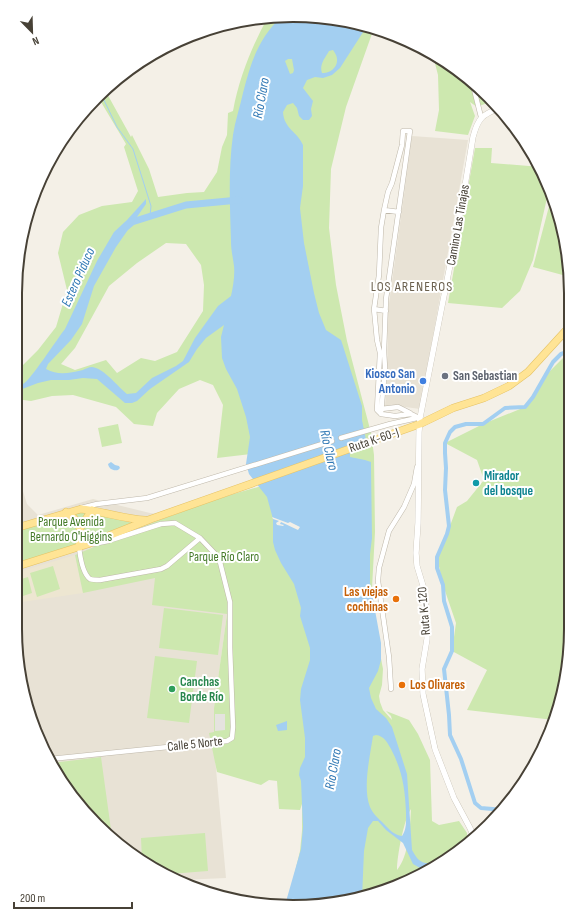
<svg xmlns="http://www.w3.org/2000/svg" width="586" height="922" font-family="'Sofia Sans Condensed',sans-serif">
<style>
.residential{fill:#e8e2d5}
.education{fill:#ede6d1}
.green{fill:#cde8af;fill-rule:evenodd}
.parking{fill:#e5e3df}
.water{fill:#a3cff1;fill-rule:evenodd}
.pier{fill:#f4f0e7}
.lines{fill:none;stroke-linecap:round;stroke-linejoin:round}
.stream{stroke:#a3cff1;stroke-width:1}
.canal{stroke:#a3cff1;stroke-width:4}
.river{stroke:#a3cff1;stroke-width:7}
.minor-casing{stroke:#bfb8aa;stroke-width:5.5}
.tertiary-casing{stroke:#bfb8aa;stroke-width:6}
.primary-casing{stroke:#e5c264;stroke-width:8}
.minor{stroke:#fff;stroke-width:4.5}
.tertiary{stroke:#fff;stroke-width:5.5}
.primary{stroke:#ffe495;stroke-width:7}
.worship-dot{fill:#6b7280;stroke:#fff;stroke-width:1.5}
.shop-dot{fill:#3f7fe0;stroke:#fff;stroke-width:1.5}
.culture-dot{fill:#0f9aa8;stroke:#fff;stroke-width:1.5}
.food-dot{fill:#e8710a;stroke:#fff;stroke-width:1.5}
.leisure-dot{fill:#2e9e5b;stroke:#fff;stroke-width:1.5}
.labels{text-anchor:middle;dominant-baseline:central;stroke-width:4;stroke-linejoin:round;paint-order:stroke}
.street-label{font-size:13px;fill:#474136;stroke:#fff}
.shop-label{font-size:13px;font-weight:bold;fill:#366cbe;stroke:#fff;text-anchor:end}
.worship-label{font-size:13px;font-weight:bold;fill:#5b616d;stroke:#fff;text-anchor:start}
.culture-label{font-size:13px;font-weight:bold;fill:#0d838f;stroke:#fff;text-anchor:start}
.park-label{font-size:13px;fill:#447a28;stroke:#fff}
.food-label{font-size:13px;font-weight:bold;fill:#c56008;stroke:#fff;text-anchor:end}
.leisure-label{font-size:13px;font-weight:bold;fill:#27864d;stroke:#fff;text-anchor:start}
.water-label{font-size:14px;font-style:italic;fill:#2e77b4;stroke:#fff}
.neighbourhood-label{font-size:14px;letter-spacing:1px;fill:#6a5f4d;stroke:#fff}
.rim{fill:none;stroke:#474136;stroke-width:2}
</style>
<rect width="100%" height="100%" fill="#f4f0e7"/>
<path class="residential" d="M412 136 468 140 420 409 398 406 385 407 387 376 388 311Z
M16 469 27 504 38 515 93 499 150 513 175 517 227 614 214 709V747L226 878 181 880 124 850 62 784 30 718 15 629Z"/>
<path class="education" d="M75 555 83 593 15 603V573Z"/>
<path class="green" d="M275 16 329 17 374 28 346 107 331 169 329 228 336 285 347 341 371 433 374 455 375 532 371 607 383 669 382 685 379 696 380 702 383 710 392 720 391 716 386 711 409 720 418 734 430 760 432 821 439 825 459 821 467 833V843L447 860 365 897 287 905 300 851 302 831V804L300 810 279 809 277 781 269 780 261 785 217 772 209 733 214 732V708L227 614 152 605 155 578 83 593 75 555C136 529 198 503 262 486L251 454 217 458 223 405 213 385 200 380 179 389 157 413 153 426 134 424 116 407 73 395 52 396 31 401 16 399 17 365H23L38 350 56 327 67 290 58 253 63 232 79 215 102 206 132 202 138 191 124 147 126 144 98 97 105 90 131 137 132 135 149 169 158 197 187 193 204 192 217 172 222 147 227 135 228 113 233 111C239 78 252 46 268 17ZM166 243 186 244 201 265 204 285 203 311 177 352 155 361 141 358 117 373 106 360 75 370 61 364 75 348 109 286 137 263ZM308 674 304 725 302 710ZM411 809C410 827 409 856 397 870 397 856 404 819 411 809Z
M432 52 476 84 492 101 477 107 470 102 475 116 468 135 435 131 439 110 438 75Z
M475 148H492L491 163 541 167 549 189 533 260 520 291 502 308 448 303Z
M552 195 561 221 570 277 533 267Z
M570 351 569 665 554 720 467 710 487 670 452 651 456 623 443 585 437 557 447 534 457 507 467 501 484 480 477 460 445 443 483 424 525 407 548 373Z
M118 424 122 443 102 447 98 428Z
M82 511 133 523 87 542 15 565 16 530Z
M53 566 60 589 37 597 30 573Z
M28 577 32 593 23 596 18 580Z
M164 608 223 615 218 655 159 648Z
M155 656 197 661 189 723 147 718Z
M101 757 112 837 62 784 52 763Z
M205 833 208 871 169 874 142 860 141 838Z"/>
<path class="parking" d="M215 714H225V730L215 731Z"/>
<path class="water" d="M282 16 329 17 367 26 340 68 332 75 323 78 315 77 307 80 303 88 313 101 311 109 312 116 309 120H303L299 116 297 108 293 103 287 105 283 112C284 129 297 131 303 145V186L300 208 304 243 314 293 319 313 326 330 341 340 343 346 362 406V420L366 440 350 448V457L365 460 371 462V467L372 538 370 554V583L381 643V660L378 671 369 688 371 698 376 709 386 718 392 727 407 774 412 850C420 865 424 863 439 864L431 868H420L413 864 403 843 386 830 378 821H373L368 828 364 851 362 898 285 905 301 849 303 827 301 781 299 775 300 768 305 757V738L300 700 301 689 310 660V648L300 616 301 608 294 584 281 563 275 550 273 542V519L267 497 249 474 246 464 250 437 246 417 237 389 226 369 222 358 221 337 224 325 206 338 197 349 189 362 150 389 137 401 132 403H125L97 379 83 378 69 380H51L38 383 17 391V385C19 385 21 385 23 384 30 381 57 339 65 329L97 261 114 232 127 220 146 199V204L116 247 94 286 82 324 71 340 48 364 46 369C59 376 69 373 83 370 85 369 89 367 92 367 104 368 118 387 127 394L136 393 152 378 176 366 183 361 195 338 218 306 231 296C233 287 235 275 234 266 233 258 231 250 231 242 230 207 228 170 233 135 235 121 240 107 243 93 251 62 258 39 282 16ZM333 50C335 53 337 56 337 59 338 68 329 74 322 73 319 65 325 58 329 51ZM288 59H292L294 70 293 73 290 74 285 61ZM376 735C384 736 387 742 391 749 402 770 405 788 406 812 406 820 407 829 402 836 394 835 390 830 384 824 379 819 373 814 370 807 363 789 369 761 372 742L373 736Z
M111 462 115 465 119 466 120 468 118 470C113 471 109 469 108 464Z
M287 721V730L278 731 276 725Z"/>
<path class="pier" d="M272 517 288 523 290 522 300 527 298 530 281 522 280 524 284 525 283 526 277 525 276 523 279 521 273 519Z"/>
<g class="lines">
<path class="stream" d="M101 94 117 127 133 149 151 206 150 216"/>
<path class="canal" d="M504 810 481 808 475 803 461 759 450 735 449 715 444 669 452 651V627L444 601 443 585 437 568V557L447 534 449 526 445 490 446 468 445 453V443L450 432 455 427 466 424H483L505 408 525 407 533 397 553 362 561 354 570 351"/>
<path class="river" d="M126 227 132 222 186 205 239 200"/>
<g class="minor-casing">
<path id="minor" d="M472 81 481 117
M384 210 399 212
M374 309 386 311
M381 409 398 407 410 413
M381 414 385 368 384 351 386 299 410 131H403L402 145 392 183 388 192 384 210 381 228 379 275 374 309 377 340 380 353 377 410 381 414 395 416 411 414 417 417
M341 438 390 424 417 418
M81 508 97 504 147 498 332 441
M79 547C80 556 82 573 90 579 93 580 97 580 100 580L161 569 167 566 200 538
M391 689 389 657 378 581 379 568 389 531 404 507 414 484 417 467
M50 759 227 741 232 738 233 727 230 647V602L219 558 200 538 175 523 161 524 108 541 93 544"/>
</g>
<g class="tertiary-casing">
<path id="tertiary" d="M474 837 470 828 454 798 435 749 423 694 422 669 427 639V623L424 589 417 566 416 553 418 523 419 432 420 418 462 204 473 137C478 118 482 115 499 108"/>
</g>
<g class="primary-casing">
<path id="primary" d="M66 512 74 518 80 528
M16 528 81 509C102 511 123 519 145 520
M79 547 80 542V528L92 510
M15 567 88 544 151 519 420 424 453 408 484 398 509 386 528 372 570 326"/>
</g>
<use href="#minor" class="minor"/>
<use href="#tertiary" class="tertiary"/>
<use href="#primary" class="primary"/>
</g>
<circle class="worship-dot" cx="445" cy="376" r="4"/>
<circle class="shop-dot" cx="423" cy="381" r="4"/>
<circle class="culture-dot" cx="476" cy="483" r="4"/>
<g class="food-dot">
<circle cx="396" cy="599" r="4"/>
<circle cx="402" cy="685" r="4"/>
</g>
<circle class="leisure-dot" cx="172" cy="689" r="4"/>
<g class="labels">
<g class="street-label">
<text transform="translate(458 225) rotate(-80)">Camino Las Tinajas</text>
<text transform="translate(374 440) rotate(-19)">Ruta K-60-J</text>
<text transform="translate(424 611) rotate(-95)">Ruta K-120</text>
<text transform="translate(195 744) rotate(-6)">Calle 5 Norte</text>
</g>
<g class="shop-label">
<text x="415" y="374">Kiosco San<tspan x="415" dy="15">Antonio</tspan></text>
</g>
<g class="worship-label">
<text x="453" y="376">San Sebastian</text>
</g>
<g class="culture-label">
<text x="484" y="476">Mirador<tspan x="484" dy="15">del bosque</tspan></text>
</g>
<g class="park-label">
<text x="71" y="522">Parque Avenida<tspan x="71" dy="15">Bernardo O'Higgins</tspan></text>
<text x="224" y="557">Parque Río Claro</text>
</g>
<g class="food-label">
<text x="388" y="592">Las viejas<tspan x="388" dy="15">cochinas</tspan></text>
<text x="410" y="685" text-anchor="start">Los Olivares</text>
</g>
<g class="leisure-label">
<text x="180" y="682">Canchas<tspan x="180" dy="15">Borde Río</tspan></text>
</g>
<g class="water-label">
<text transform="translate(261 98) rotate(-80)">Río Claro</text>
<text transform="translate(78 277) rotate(-66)">Estero Piduco</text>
<text transform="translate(329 450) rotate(77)">Río Claro</text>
<text transform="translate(333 769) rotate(-80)">Río Claro</text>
</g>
<g class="neighbourhood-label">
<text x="412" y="286">LOS ARENEROS</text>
</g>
</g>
<path d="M0 0H586V922H0ZM293 22H293A271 271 0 0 1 564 293V629A271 271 0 0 1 293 900H293A271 271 0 0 1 22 629V293A271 271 0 0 1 293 22Z" fill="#fff" fill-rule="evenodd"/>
<path class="rim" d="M293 22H293A271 271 0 0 1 564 293V629A271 271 0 0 1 293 900H293A271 271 0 0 1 22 629V293A271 271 0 0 1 293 22Z"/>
<g transform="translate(32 32) rotate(157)" stroke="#ffffff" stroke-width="3" paint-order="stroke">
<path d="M0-3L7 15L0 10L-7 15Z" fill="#474136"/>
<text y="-6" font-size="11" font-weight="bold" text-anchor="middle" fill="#474136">N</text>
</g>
<path d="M14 902v6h118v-6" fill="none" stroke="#474136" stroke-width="2"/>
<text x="20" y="902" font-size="12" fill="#474136" stroke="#ffffff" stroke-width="3" paint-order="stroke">200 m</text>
</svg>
